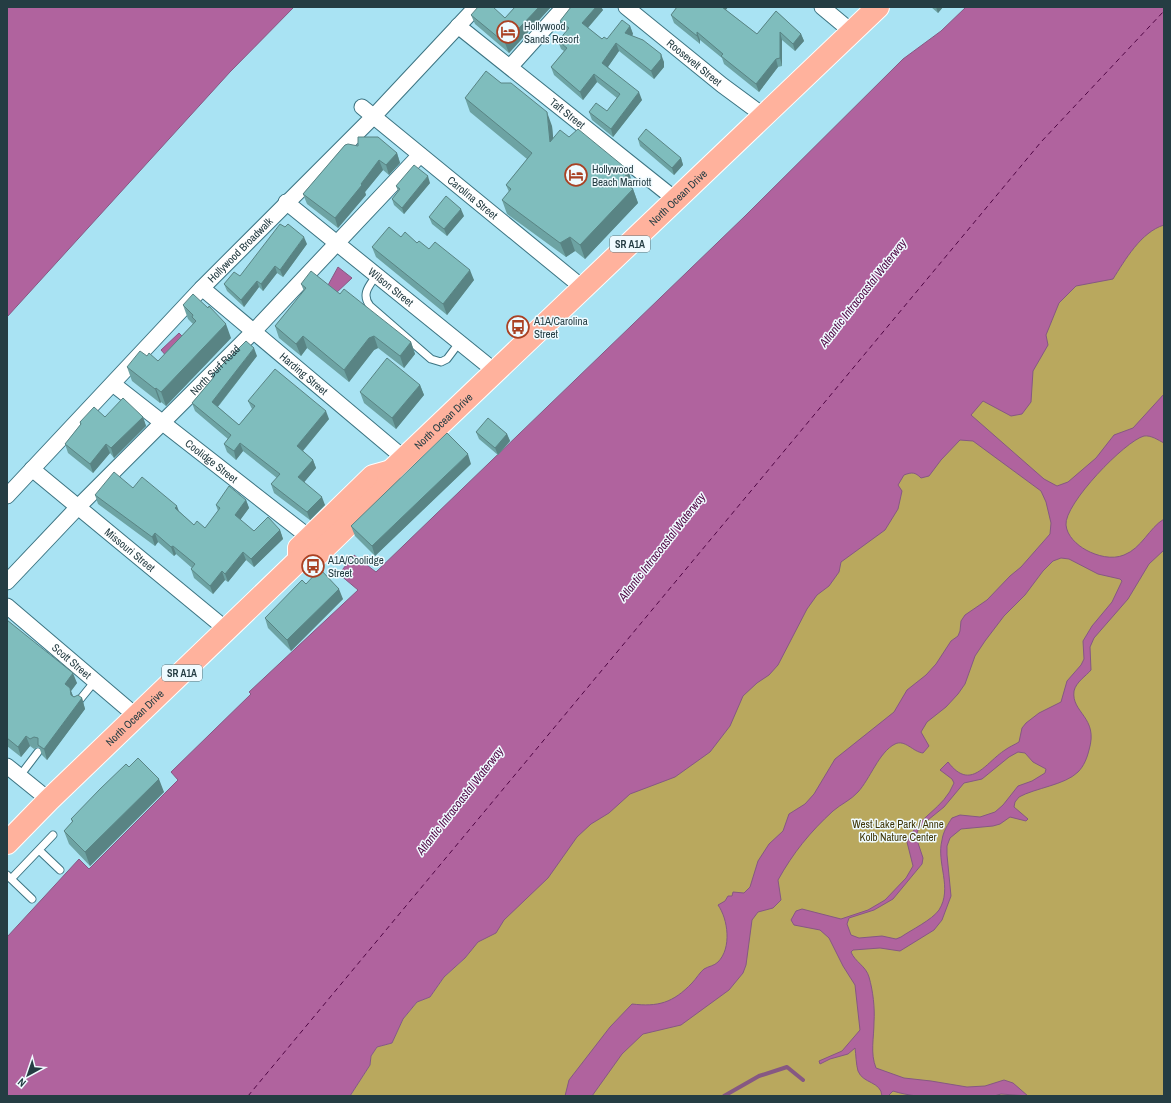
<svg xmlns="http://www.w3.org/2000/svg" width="1171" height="1103" font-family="'Archivo Narrow',sans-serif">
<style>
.green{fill:#b9a85e}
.water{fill:#b0639e;stroke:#865883;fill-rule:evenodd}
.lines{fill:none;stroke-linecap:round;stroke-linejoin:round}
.stream{stroke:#865883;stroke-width:4}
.ferry{stroke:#4f0543;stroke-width:1;stroke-dasharray:5 4;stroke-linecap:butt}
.lane-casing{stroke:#3c7482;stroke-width:9}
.street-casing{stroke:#3c7482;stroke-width:17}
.primary-casing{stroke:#fff;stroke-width:24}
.lane{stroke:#fff;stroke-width:7}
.street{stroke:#fff;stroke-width:15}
.primary{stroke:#ffb29d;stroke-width:22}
.wall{fill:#6da3a3}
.shaded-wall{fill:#598484}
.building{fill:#7fbdbd;stroke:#598484}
.labels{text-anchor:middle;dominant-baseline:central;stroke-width:3;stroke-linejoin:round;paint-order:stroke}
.shield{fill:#f0fbff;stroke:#62767b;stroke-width:1}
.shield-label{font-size:10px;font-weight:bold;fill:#253d43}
.poi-label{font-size:11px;fill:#253d43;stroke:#f0fbff;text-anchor:start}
.street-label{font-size:11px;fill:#253d43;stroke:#f0fbff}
.park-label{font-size:11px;fill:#3f3608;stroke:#f0fbff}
.water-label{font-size:12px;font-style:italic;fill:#4f0543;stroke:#f0fbff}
</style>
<rect width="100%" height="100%" fill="#a9e3f3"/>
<path class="green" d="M1164 126V1096H350L370 1065 371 1056 377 1047 392 1043 403 1019 417 1002 430 997 444 977 464 959 894 400Z"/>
<path class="water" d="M7 7H294L230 72 7 317Z
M966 7H1164V225C1141 232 1125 260 1113 279L1076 286 1059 303 1046 335 1048 345 1033 371 1031 402 1022 414 1011 416 983 401 971 415 1044 479 1057 486 1068 482 1096 458 1114 435 1133 428 1164 394V443C1158 440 1151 435 1144 436 1125 441 1064 504 1066 525 1067 536 1077 545 1086 550 1097 556 1112 560 1124 555 1142 548 1149 528 1164 519V550L1149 564 1128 599 1094 638 1090 647 1091 670C1086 676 1076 682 1074 691 1071 713 1099 717 1089 750 1087 758 1084 766 1078 772 1065 785 1035 788 1019 797L1015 802 1014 807 1028 819 1026 821 1010 817 1000 824 993 826 961 829 950 838 947 846V855L951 896 942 920 934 930 900 951 880 948 853 950 851 952C855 962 866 966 869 977 873 991 875 1008 874 1022 874 1038 870 1053 876 1068L904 1078 931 1081 967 1087 985 1086 1004 1080 1013 1083 1028 1096 1001 1094 994 1096C961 1096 924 1101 893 1091L888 1096H882C881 1081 863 1084 858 1071 856 1064 856 1055 855 1048L848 1054 830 1059 820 1064 819 1061 842 1051 860 1030 855 985 843 966 829 938 820 930 794 925 791 920 796 911 802 909 841 919 868 910 885 900 906 878 913 866 907 842C918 816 944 809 954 783L952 779 940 770 948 762C971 792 985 763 1005 750 1009 747 1014 745 1019 742L1022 728 1026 723 1039 713 1061 702 1067 681 1081 665 1084 659 1083 641 1092 626 1112 602 1122 581 1120 579 1098 574 1069 559 1061 558 1053 561 1043 571 1025 595 1004 616 985 641 975 656 965 684 958 694 946 707 927 722 921 732 929 746 923 753C913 752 905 739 895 744 879 752 870 779 858 792 851 800 841 804 833 811 810 832 793 853 778 880L781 900 773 908 758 912 752 920 746 965 743 973 729 990 681 1025 643 1034 622 1054 592 1096H565L569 1080 610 1027 632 1004C658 1007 673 1003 692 983 696 979 700 972 704 969 709 966 714 966 718 962 732 948 728 919 718 905L725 901 728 896H732L733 892 744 893 750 887 758 861 769 844 783 831 789 814 805 804 814 794 835 759 894 712 907 690 926 675 936 664 951 641 958 636 960 631 961 621 965 615 987 600 1010 576 1021 567 1050 534 1051 523 1046 502 1041 491 973 441 960 440 941 460 929 476 921 478C915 472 912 472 904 475L898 485 902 491 898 509 885 530 841 562 839 572 829 586 817 595 807 609 778 665 769 675 757 683 743 696 730 726 710 752 675 777 630 794 609 813 591 824 577 837 548 878 504 920 496 933 478 942 465 958 444 977 430 997 417 1002 403 1019 392 1043 377 1047 371 1056 370 1065 350 1096H7V937L79 859 89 869 178 780 171 772 251 694 249 692 358 590 339 574 354 555 376 572 745 216 903 59 941 31ZM1018 752 1025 753 1033 762 1046 769 1045 773 1032 781 1018 786 1003 805 995 812 980 817 960 815 952 818C948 824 943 832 942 840 936 863 953 888 939 910 932 920 911 930 901 937L896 939 882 936 859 938 851 935 847 924 849 918 874 910 893 899 922 864 923 858 916 837 918 830 923 824 944 807 964 783 982 779 1009 757Z
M338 267 352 278 335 294 327 287Z
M179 333 186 340 168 358 161 350Z"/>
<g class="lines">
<path class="stream" d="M724 1096 759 1076 787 1067 803 1080"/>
<path class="ferry" d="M248 1096 1041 142 1164 11"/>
<g class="lane-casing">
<path id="lane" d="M376 276C369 286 361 294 370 306L431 359 441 362 447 359 459 343
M78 702 95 681
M19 777 38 752
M39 850 60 870
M7 875 32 899
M11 879 53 835"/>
</g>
<g class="street-casing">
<g id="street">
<path id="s1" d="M626 7 722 85 764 116"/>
<path d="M822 7 852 32"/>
<path id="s2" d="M458 26 676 200"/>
<path d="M510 67 564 7"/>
<path id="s3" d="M362 107 583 288"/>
<path id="s4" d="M286 202 496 372"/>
<path id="s5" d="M202 288 405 459"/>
<path id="s6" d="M113 384 310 538"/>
<path id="s7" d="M32 469 227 630"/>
<path id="s8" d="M7 496 202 288 374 116 476 7"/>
<path id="s9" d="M7 582 78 507 254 331 420 155"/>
<path id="s10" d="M7 606 136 716"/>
<path d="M7 766 49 800"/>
</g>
</g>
<g class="primary-casing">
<g id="primary">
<path d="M299 560V548L373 476 391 471"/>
<path id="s11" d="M7 843 49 800 299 560H312L386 488 391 471 878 7"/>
</g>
</g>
<use href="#lane" class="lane"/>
<use href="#street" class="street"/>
<use href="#primary" class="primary"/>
</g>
<path class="wall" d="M515 7H551L509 53 475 24 471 15 505 18Z
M571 7H601L603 10 588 28 602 39H607L630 26 633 34 632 35 664 62V67L654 79 619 51 608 67 642 100 613 137 592 120 589 112 607 111 617 98 597 82 583 100 554 75 551 67 564 51 561 49 558 41 566 32 562 29 560 21Z
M675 7H728L726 10 757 34 776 11 801 34 804 41 795 51 782 40V66L778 67 759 92 724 64 722 58 700 40V44L674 23 671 15 676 8Z
M931 7H943L938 13Z
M465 98 552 126 553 138 569 137 633 184 632 188 633 189 638 203 585 259 575 251 566 257 507 214 502 200 509 192 506 185 527 159 470 112Z
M638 139 681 158 683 165 674 175 640 146Z
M345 145 397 153 400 163 389 175 383 170 365 192 366 195 338 228 307 204 303 194Z
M430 183 404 214 394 205 392 199 398 191 396 186Z
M464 216 447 236 432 224 429 217Z
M401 237 417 243 429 249 474 280 447 315 376 257 372 247Z
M307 244 283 277 277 273 263 291 259 287 244 307 227 291 224 284 240 276Z
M301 284 340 294 411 342 415 354 404 368 378 348 374 350 349 382 307 348 301 356 279 338 275 326 304 291Z
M183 305 231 338 166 406 161 402 160 403 132 381 127 367 158 361 193 324 188 319Z
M257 356 218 407 239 425 252 409 248 401 329 419 303 451 313 460 316 468 304 482 325 505 310 520 274 493 271 484 277 478 243 451 236 460 227 452 224 444 228 439 195 411 192 403 213 378 212 375Z
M420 385 424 395 396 429 364 403 360 392Z
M105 417H143L146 426 114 458 110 453 93 473 68 453 65 444 80 425V422Z
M476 432 507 434 510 441 498 455 479 439Z
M471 464 375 556 355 536 351 526Z
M133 488 180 512 194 525 205 528 218 511 216 505 246 500 249 508 240 520 254 531 280 530 283 539 254 567 246 560 228 582 225 580 213 594 194 578 191 569 192 568 176 554 174 556 158 542 155 546 98 504 95 495Z
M306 584 343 599 291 651 268 628 265 618Z
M7 620 77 683 71 691 73 696 82 698 85 709 47 760 42 755 39 747H38L34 749 30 746 21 757 7 746Z
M129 767 164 792 90 866 69 844 64 831 72 822 71 819Z"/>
<path class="shaded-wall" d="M539 7H551L509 53 505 43Z
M596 7H601L603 10 585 31 582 23Z
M721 7H728L723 13Z
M936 7H943L938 13Z
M630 26 633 34 628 41 625 33Z
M697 32 700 40V44L697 36Z
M780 32 782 40V66L780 58Z
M801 34 804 41 795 51 793 44Z
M616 43 619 51 605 71 602 63Z
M661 54 664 62V67L654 79 651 71Z
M776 59 778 67 759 92 756 84Z
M594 74 597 82 583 100 580 92Z
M639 92 642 100 613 137 611 129Z
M547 112 552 126 555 156 550 142Z
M397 153 400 163 389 175 386 165Z
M681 158 683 165 674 175 672 168Z
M379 160 383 170 365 192 366 195 338 228 335 218Z
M628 170 633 184 629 194 633 189 638 203 585 259 580 245 623 182Z
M428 176 430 183 404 214 402 208Z
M461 209 464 216 447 236 444 229Z
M304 237 307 244 283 277 280 270Z
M570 237 575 251 566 257 560 243Z
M275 266 277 273 263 291 261 284Z
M470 270 474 280 447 315 443 304Z
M257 281 259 287 244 307 241 300Z
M226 324 231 338 166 406 161 392Z
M303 336 307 348 301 356 296 344Z
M374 336 378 348 374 350 349 382 344 370 369 338Z
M411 342 415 354 404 368 400 356Z
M254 348 257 356 215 410 212 402Z
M420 385 424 395 396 429 392 418Z
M156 388 161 402 160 403 155 389Z
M326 411 329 419 300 454 297 446Z
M143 417 146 426 114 458 111 448Z
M507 434 510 441 498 455 495 448Z
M240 443 243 451 236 460 234 451Z
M106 444 110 453 93 473 90 464Z
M468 454 471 464 375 556 372 546Z
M313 460 316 468 301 486 298 477Z
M322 497 325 505 310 520 307 512Z
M246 500 249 508 238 523 235 515Z
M177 506 180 514 175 508Z
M280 530 283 539 254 567 251 559Z
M155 533 158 542 155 546 152 537Z
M173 546 176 554 174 556 171 547Z
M243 552 246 560 228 582 225 574Z
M222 571 225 580 213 594 210 586Z
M339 589 343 599 291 651 287 640Z
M73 673 77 683 71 691 74 699 75 706 65 684Z
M82 698 85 709 47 760 44 749Z
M26 736 30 746 21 757 18 747Z
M159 779 164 792 90 866 85 852Z"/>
<path class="building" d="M478 7H493L505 18 515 7H539L505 43 471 15Z
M571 7H596L582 23 602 39 604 37 607 39 622 20 630 26 625 33 643 40 661 54V59L651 71 616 43 602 63 639 92 611 129 589 112 596 103 607 111 620 94 594 74 580 92 551 67 567 48 558 41 569 28 560 21Z
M677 7H722L757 34 776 11 801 34 793 44 780 32V58L776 59 756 84 721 56 723 54 697 32V36L671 15Z
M486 71 501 83H511L547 112 550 142 560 130 569 137 578 129 628 170 623 182 633 189 580 245 570 237 560 243 502 200 511 189 506 185 532 153 465 98Z
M646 129 681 158 672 168 638 139Z
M358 137H378L397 153 386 165 379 160 361 184 362 185 335 218 303 194 345 145 348 144 358 146Z
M414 165 428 176 402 208 392 199 400 189 396 186Z
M446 196 461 209 444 229 429 217Z
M280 224 285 227 288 224 304 237 280 270 275 266 261 284 257 281 241 300 224 284 234 272 240 276Z
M389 227 401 237 405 232 417 243 419 241 429 249 435 242 470 270 443 304 372 247Z
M311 271 340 294 344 289 411 342 400 356 374 336 369 338 344 370 303 336 296 344 275 326 306 288 301 284Z
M193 294 208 308 209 306 226 324 161 392 156 388 155 389 127 367 140 351 147 356 149 353 158 361 196 321 192 317 193 315 183 305Z
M246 341 254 348 212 402 239 425 255 406 248 401 275 369 326 411 297 446 313 460 298 477 322 497 307 512 271 484 280 474 240 443 234 451 224 444 231 435 192 403 214 377 212 375Z
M387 358 420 385 392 418 360 392Z
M123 398 143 417 111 448 106 444 90 464 65 444 81 424 80 422 94 407 105 417Z
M488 418 507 434 495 448 476 432Z
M447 433 468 454 372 546 351 526Z
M114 472 133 488 142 477 177 506 175 508 194 525 197 521 205 528 220 508 216 505 229 486 246 500 235 515 254 531 268 517 280 530 251 559 243 552 225 574 222 571 210 586 191 569 195 564 173 546 171 547 155 533 152 537 95 495Z
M320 569 339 589 287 640 265 618 302 580 306 584Z
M7 620 73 673 65 684 70 688 71 695 74 697 78 695 82 698 44 749 38 745V738L34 737 30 739 26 736 18 747 7 738Z
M138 758 159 779 85 852 64 831 73 821 71 819 100 789 126 764 129 767Z"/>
<defs>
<g id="hotel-ring" transform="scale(1.15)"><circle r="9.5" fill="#f0fbff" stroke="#a94123" stroke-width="1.5"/><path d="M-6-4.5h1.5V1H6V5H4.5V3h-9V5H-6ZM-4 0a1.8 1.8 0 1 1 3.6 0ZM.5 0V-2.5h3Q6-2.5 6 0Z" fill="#a94123"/></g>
<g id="bus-ring" transform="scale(1.15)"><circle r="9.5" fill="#f0fbff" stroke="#a94123" stroke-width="1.5"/><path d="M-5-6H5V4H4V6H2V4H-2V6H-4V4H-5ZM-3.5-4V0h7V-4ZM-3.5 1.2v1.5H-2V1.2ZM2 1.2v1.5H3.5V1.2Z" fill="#a94123"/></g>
</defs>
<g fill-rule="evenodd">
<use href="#hotel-ring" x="508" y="32"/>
<use href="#hotel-ring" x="576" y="175"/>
<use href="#bus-ring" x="518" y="327"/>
<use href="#bus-ring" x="313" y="566"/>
</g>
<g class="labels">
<g class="shield">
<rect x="610" y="236" width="40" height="16" rx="3"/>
<rect x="162" y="665" width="40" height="16" rx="3"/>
</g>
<g class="shield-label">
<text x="630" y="244">SR A1A</text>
<text x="182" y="673">SR A1A</text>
</g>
<g class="poi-label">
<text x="524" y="26">Hollywood<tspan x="524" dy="13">Sands Resort</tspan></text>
<text x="592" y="169">Hollywood<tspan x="592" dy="13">Beach Marriott</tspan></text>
<text x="534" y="321">A1A/Carolina<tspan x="534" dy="13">Street</tspan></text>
<text x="328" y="560">A1A/Coolidge<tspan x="328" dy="13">Street</tspan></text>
</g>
<g class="street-label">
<text stroke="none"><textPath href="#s1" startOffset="88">Roosevelt Street</textPath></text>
<text stroke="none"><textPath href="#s2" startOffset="140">Taft Street</textPath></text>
<text stroke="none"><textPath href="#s3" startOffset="143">Carolina Street</textPath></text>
<text stroke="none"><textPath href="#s11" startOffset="937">North Ocean Drive</textPath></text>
<text stroke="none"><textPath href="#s8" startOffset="339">Hollywood Broadwalk</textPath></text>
<text stroke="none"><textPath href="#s4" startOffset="135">Wilson Street</textPath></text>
<text stroke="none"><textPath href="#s9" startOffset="297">North Surf Road</textPath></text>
<text stroke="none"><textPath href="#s5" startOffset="133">Harding Street</textPath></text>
<text stroke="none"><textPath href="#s11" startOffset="613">North Ocean Drive</textPath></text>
<text stroke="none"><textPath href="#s6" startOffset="125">Coolidge Street</textPath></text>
<text stroke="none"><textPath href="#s7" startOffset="127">Missouri Street</textPath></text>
<text stroke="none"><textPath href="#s10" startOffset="85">Scott Street</textPath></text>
<text stroke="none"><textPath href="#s11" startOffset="179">North Ocean Drive</textPath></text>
</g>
<g class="park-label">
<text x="898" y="824">West Lake Park / Anne<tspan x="898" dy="13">Kolb Nature Center</tspan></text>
</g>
<g class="water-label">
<text transform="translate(863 293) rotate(-52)">Atlantic Intracoastal Waterway</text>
<text transform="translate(662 547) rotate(-52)">Atlantic Intracoastal Waterway</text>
<text transform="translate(460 801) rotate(-52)">Atlantic Intracoastal Waterway</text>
</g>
</g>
<rect width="1171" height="1103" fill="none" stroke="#253d43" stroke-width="16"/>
<g transform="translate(28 1075) rotate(220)" stroke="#f0fbff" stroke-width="3" paint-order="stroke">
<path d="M0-3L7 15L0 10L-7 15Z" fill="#253d43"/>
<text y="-6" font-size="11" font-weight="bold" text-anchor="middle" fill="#253d43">N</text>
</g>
</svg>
